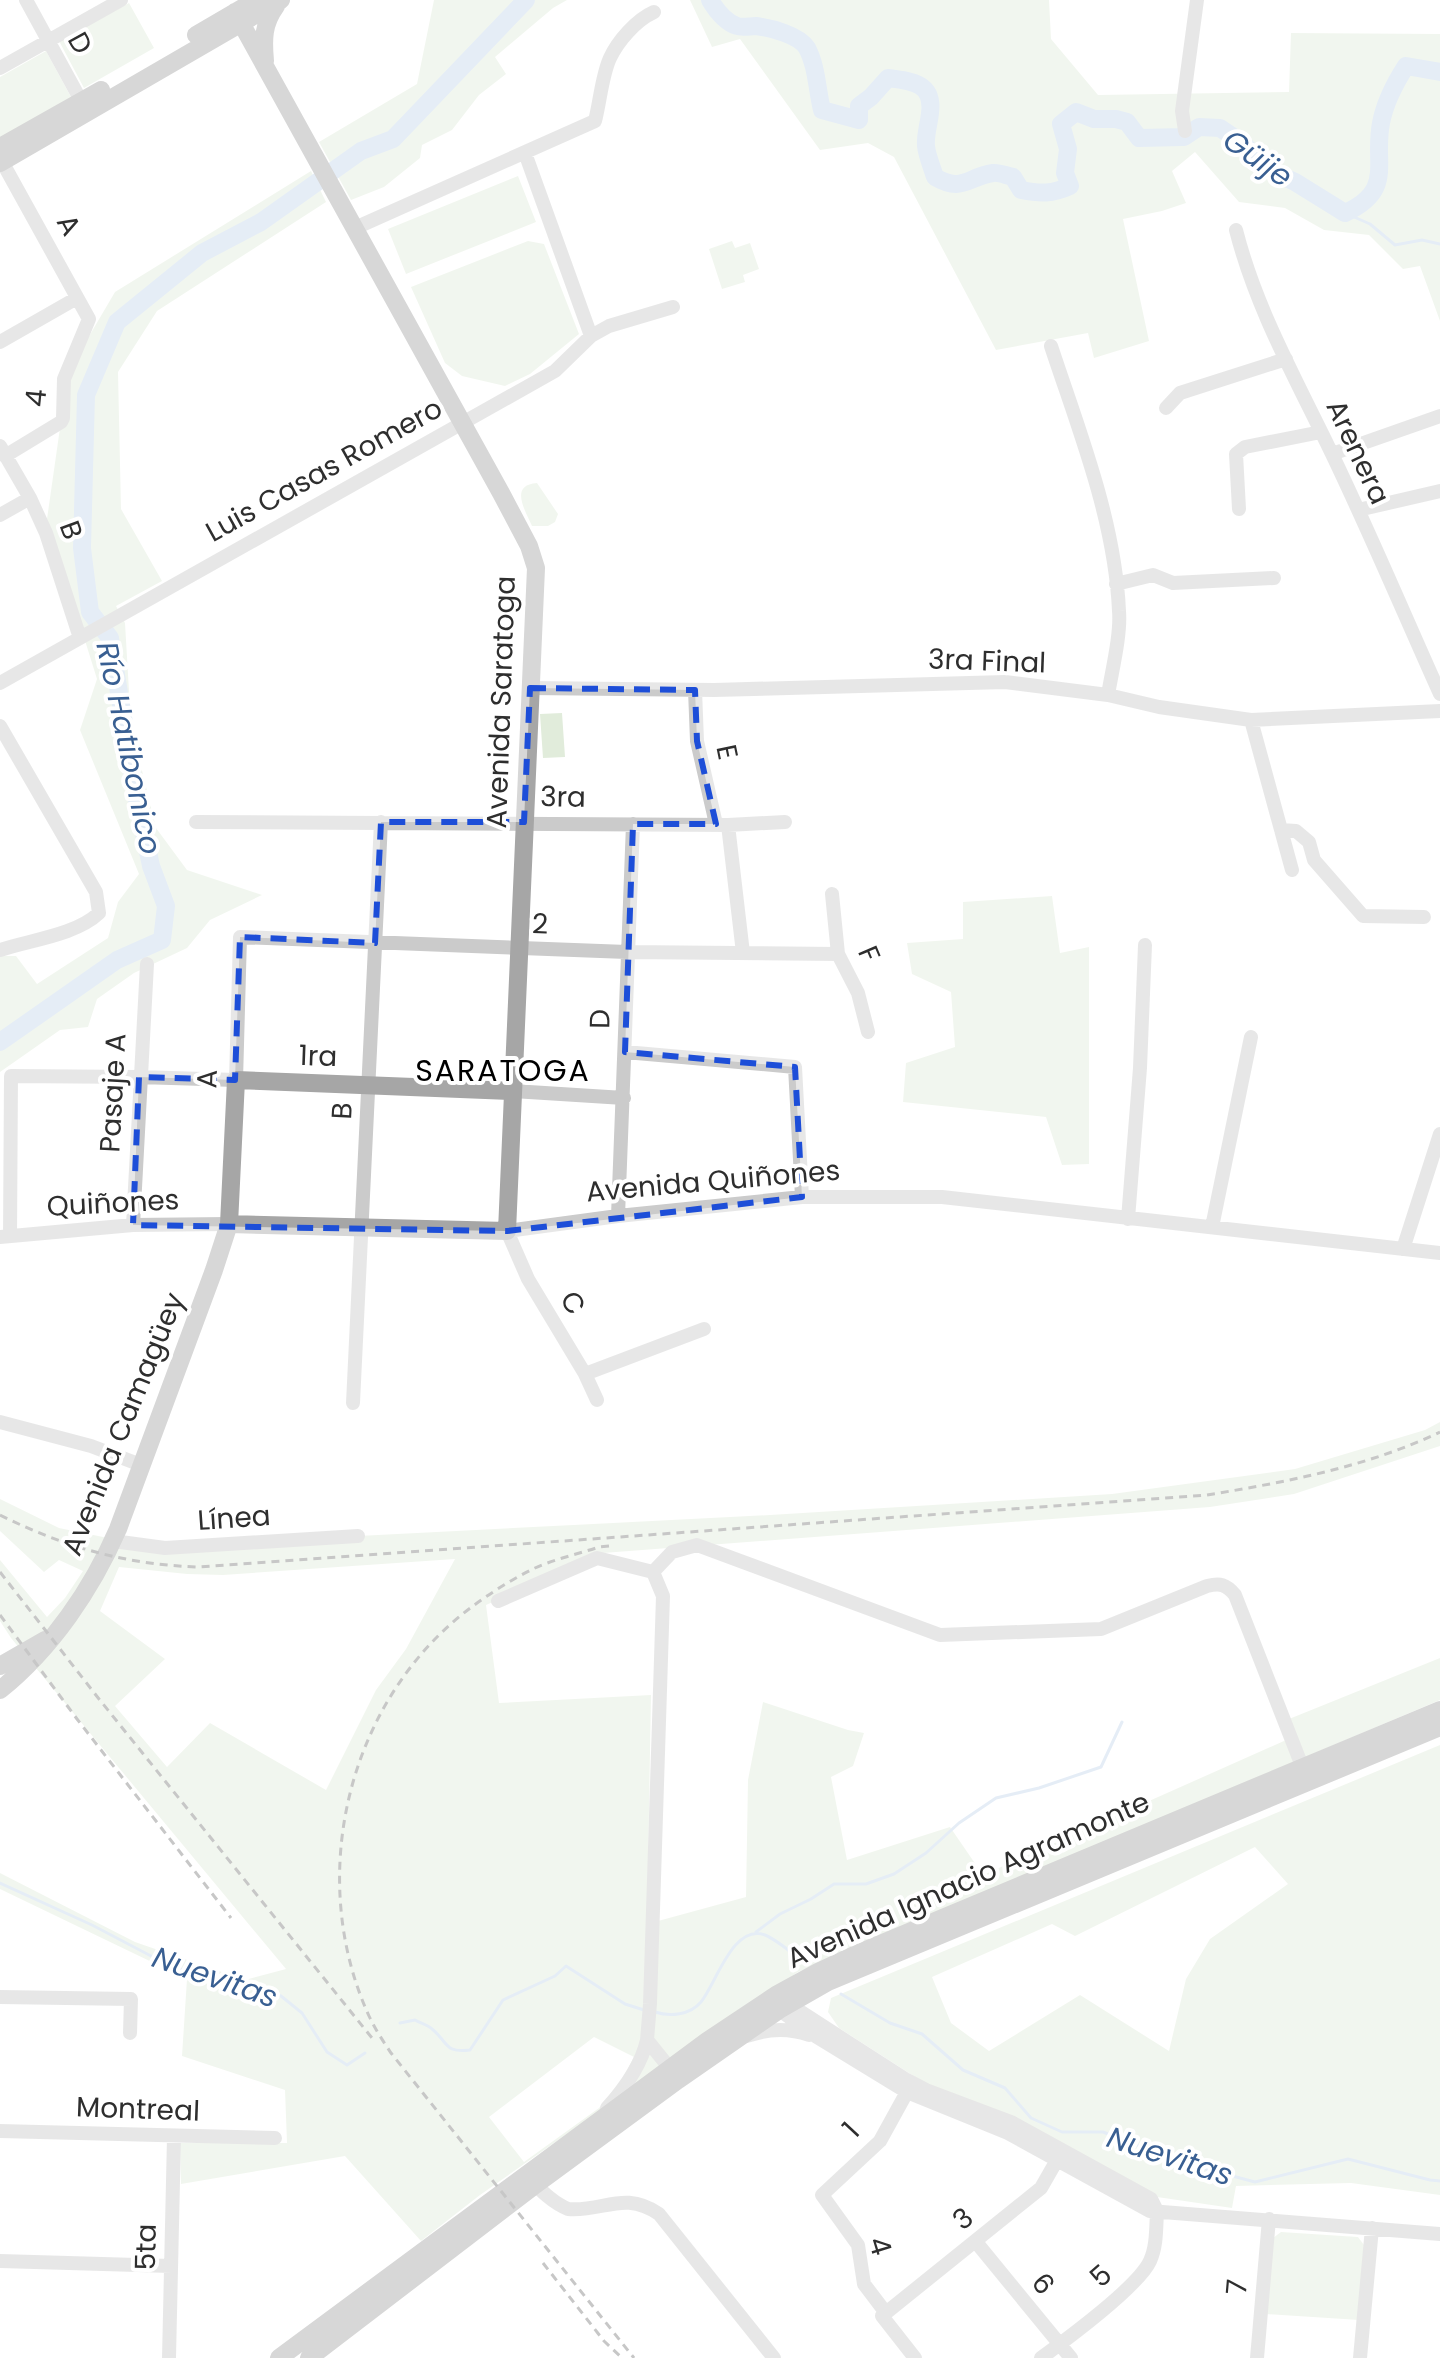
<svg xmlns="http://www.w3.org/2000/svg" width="1440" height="2358" font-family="Poppins,sans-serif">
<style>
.green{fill:#e1ecdb;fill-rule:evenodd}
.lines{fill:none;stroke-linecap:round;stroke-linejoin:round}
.stream{stroke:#c6d7ec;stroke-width:3}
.river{stroke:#c6d7ec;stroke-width:18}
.minor{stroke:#cbcbcb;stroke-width:14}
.major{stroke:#a6a6a6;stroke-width:18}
.rail{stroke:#838383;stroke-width:3;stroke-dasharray:8 6;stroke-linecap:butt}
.marked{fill:none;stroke:#1d4ed8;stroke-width:6;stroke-dasharray:16 10;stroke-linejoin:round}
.labels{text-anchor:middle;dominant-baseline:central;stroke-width:8;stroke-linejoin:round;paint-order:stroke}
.street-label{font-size:28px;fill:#2e2e2e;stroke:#fff}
.water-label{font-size:30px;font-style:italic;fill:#395f92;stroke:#fff}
.neighbourhood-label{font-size:30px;letter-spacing:2px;fill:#000;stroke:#fff}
</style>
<rect width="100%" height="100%" fill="#fff"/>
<path class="green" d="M434 0H567L553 8 495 57 506 74 479 95 452 130 422 145 420 158 384 187 351 200 319 142 417 84Z
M690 0H1049L1051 39 1098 95 1289 92 1291 33 1440 34V321L1420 266 1403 269 1369 235 1324 230 1285 208 1239 202 1195 152 1172 171 1186 203 1162 211 1123 219 1149 341 1094 358 1088 333 996 350 894 157 868 143 820 150 740 39 712 47Z
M129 3 154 48 84 88 59 41Z
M46 51 71 97 0 138V77Z
M311 171 326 202 157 311 118 372 121 509 162 581 116 606 125 623 131 725 156 828 187 870 262 895 210 920 187 948 134 973 97 999 88 1027 60 1030 0 1072V956H16L37 984 108 938 118 902 139 874 80 730 97 679 47 519 68 372 115 292Z
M518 176 536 222 406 274 388 229Z
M528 241 544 244 579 334 530 374 505 386 462 376 445 363 411 287Z
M732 241 735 248 750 243 759 269 743 275 745 282 722 289 709 249Z
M537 483 558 514 555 522 548 526H532C525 510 509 485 537 483Z
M562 713 565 757 543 758 540 714Z
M1052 896 1060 953 1089 947V1164L1062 1165 1046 1117 903 1102 906 1063 955 1047 951 992 912 974 907 943 963 939V902Z
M1440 1422V1446L1294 1494 1210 1507 603 1553 486 1605 499 1703 651 1695 647 1924 746 1897 748 1780 763 1702 848 1730 864 1733 853 1766 831 1777 847 1860 950 1827 983 1875 1295 1736 1289 1719 1440 1658V1700L798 1972 480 2195 421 2241 345 2156 181 2184 180 2143H287L285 2090 182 2056 187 1979 0 1889V1873L135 1942 245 1980 286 1969 11 1638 0 1621V1560L47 1617 65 1598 83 1571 59 1560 44 1572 0 1531V1499L59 1528 162 1549 358 1536 770 1515 1112 1494 1295 1469 1425 1430ZM455 1559 406 1649 376 1690 326 1790 210 1723 167 1767 115 1706 165 1659 100 1611 119 1567 187 1574 223 1575ZM594 2037 634 2057 621 2081 599 2108 524 2162 489 2117Z
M1440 1745V2195L1351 2183 1236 2186 1232 2208 1157 2197 923 2082 839 2028 828 2012 831 1998ZM1255 1847 1288 1884 1210 1939 1186 1979 1169 2051 1080 1995 989 2051 951 2023 932 1977 1052 1924 1075 1936Z
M1281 2232 1358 2237 1364 2245 1359 2320 1266 2314 1273 2238Z"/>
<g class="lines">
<path class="stream" d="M1345 213 1370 224 1395 245 1422 240 1440 244
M0 1883 92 1925 172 1967 281 1996 302 2013 327 2052 347 2065 365 2053
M756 1932 780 1914 811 1899 834 1884H866L894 1874 926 1853 959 1823 996 1798 1039 1788 1101 1767 1122 1722
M841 1994 890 2023 922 2034 963 2070 1005 2088 1031 2118 1062 2132H1103L1180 2162 1255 2182 1348 2159 1430 2180 1440 2181
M655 2012C670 2017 690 2015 701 2002 716 1984 733 1923 765 1935 779 1941 794 1955 806 1964
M400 2023 415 2020C420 2023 428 2025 432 2029 449 2043 444 2053 470 2050L503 2000 555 1976 566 1966 625 2004 644 2010"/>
<path class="river" d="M710 0C716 10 725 22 737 26 742 28 750 26 756 26 771 28 799 35 807 48 817 67 817 90 822 110L859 120V106L871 97 888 78C912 81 934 83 930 113 929 124 925 135 926 146 927 156 932 167 935 177 962 193 967 177 993 173 999 172 1007 176 1013 177L1021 190C1041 194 1052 194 1070 186L1065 173 1068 149 1061 124 1076 112 1094 119H1116L1127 122 1139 138 1184 137 1199 127 1220 128 1242 143 1271 171 1295 182 1345 213C1395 190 1373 164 1381 123 1385 102 1395 83 1406 66L1440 72
M0 1042 117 960 162 940 166 906 151 866 135 790 110 638 90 612 82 548 86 395 117 322 202 253 261 222 361 151 393 139 526 0"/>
<path class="minor" d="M26 0 85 108
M0 68 121 0
M1185 131 1182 111 1197 0
M525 153 591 336
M0 158 89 319 64 379 63 418 61 422 5 456
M355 228 595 121C600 102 602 75 610 58 618 41 636 20 654 12
M1236 230C1256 309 1297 381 1332 454 1370 533 1404 614 1440 694
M0 342 77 298
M1051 346C1079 431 1115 520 1119 611 1121 635 1112 670 1108 695
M1166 408 1180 393 1286 359
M0 446 30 498 46 533 80 638
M1332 454 1440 416
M1239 509 1236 454 1245 447 1321 432
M1358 510 1440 491
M0 515 30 498
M1116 584 1153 575 1173 583 1274 578
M0 683 555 371 591 336 609 326 673 307
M530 688 714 690 1005 682 1108 695 1159 707 1251 720 1440 711
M695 690 697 741 716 824
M1251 720 1292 870
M0 726 96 892 99 913C76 935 30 940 0 950
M196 822 728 825 785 822
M728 825 743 953
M1281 830 1296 831 1309 842 1314 860 1363 916 1424 917
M832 894 838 954 858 993 868 1032
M625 1052 795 1067 802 1197
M513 1091 624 1098
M618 1216 633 824
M1128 1219 1140 1068 1145 945
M133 1225 147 964
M1212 1227 1251 1037
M10 1236 11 1076 139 1077 236 1080 240 937 627 952 838 954
M0 1237 133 1225 229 1224
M1403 1249 1440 1134
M585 1374 704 1329
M597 1400 585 1374 528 1279 507 1231 618 1216 802 1197H942L1440 1253
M353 1403 381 822
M0 1422 91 1446 141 1465
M113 1541 165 1548 358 1536
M498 1601 597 1558 653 1572
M0 1997 131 1999 130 2033
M784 2001 905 2079 926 2090 1011 2122 1151 2199 1157 2211
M771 2004 817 2037 907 2092 1008 2133 1150 2211 1440 2234
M747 2036C767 2029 789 2028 809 2035
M676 2076 647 2040 650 2004 663 1596 653 1572 672 1552 697 1545 940 1635 1101 1629 1207 1586C1220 1583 1226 1584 1235 1595L1302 1766
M607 2108C625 2088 641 2066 647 2040
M0 2131 275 2138
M530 2179C541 2191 553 2203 568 2209 604 2212 624 2190 659 2214L774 2358
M976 2242 1071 2358
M0 2261 171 2266
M886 2313 864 2284 858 2245 822 2195 880 2141 907 2092
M169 2358 174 2137
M915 2358 882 2316 1041 2188 1061 2153
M1041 2358C1067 2339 1138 2287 1150 2261 1157 2246 1156 2227 1157 2211
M1257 2358 1269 2219
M1360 2358 1372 2228"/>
<path class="major" d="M196 35 256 0
M265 61C263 39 263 24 276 6
M0 147 101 90
M0 163 281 0
M229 1224 507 1231 536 568 529 546 501 493 235 12
M0 1666 45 1640
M0 1690C51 1649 92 1589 118 1529L214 1270 229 1224 236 1080 513 1091
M279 2358 707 2041 776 1995 818 1972 861 1952 1440 1710
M309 2358 535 2185 678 2080 779 2010 828 1982 1440 1727"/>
<path class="rail" d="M0 1515C64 1547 127 1565 199 1567L1207 1495C1286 1482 1367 1467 1440 1432
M609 1546 599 1547C578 1554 555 1559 535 1568 514 1578 492 1592 473 1606 348 1698 305 1876 369 2016 375 2029 383 2041 391 2053L634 2358
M0 1572 99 1699 372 2038
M0 1615 77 1719 231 1918
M543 2263 604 2341 622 2358"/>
</g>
<path d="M0 0H1440V2358H0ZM530 688 695 690 697 741 716 824H633L625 1052 795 1067 802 1197 507 1231 133 1225 139 1077 235 1080 240 937 375 943 381 822H524Z" fill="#fff" fill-opacity=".55" fill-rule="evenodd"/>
<path class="marked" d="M530 688 695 690 697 741 716 824H633L625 1052 795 1067 802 1197 507 1231 133 1225 139 1077 235 1080 240 937 375 943 381 822H524Z"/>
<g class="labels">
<g class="street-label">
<text transform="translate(80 43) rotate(61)">D</text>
<text transform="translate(69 225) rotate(61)">A</text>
<text transform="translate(36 398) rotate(-84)">4</text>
<text transform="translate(1358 452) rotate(65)">Arenera</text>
<text transform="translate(324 470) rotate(-29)">Luis Casas Romero</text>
<text transform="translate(71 530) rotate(70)">B</text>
<text transform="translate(987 661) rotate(2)">3ra Final</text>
<text transform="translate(501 702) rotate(-88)">Avenida Saratoga</text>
<text transform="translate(727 752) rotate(78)">E</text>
<text transform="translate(563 797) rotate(1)">3ra</text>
<text transform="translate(540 924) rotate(2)">2</text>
<text transform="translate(869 954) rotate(67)">F</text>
<text transform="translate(600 1019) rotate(-89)">D</text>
<text transform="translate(318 1056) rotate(2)">1ra</text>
<text transform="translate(207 1079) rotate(-88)">A</text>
<text transform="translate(113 1093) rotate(-87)">Pasaje A</text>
<text transform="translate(342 1111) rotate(-87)">B</text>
<text transform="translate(713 1181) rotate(-5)">Avenida Quiñones</text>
<text transform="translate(113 1203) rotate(-3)">Quiñones</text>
<text transform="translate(573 1303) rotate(59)">C</text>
<text transform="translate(123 1424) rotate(-68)">Avenida Camagüey</text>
<text transform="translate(234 1518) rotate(-4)">Línea</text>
<text transform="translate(968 1880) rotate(-24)">Avenida Ignacio Agramonte</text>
<text transform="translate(138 2109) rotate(2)">Montreal</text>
<text transform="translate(851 2130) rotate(-47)">1</text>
<text transform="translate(963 2219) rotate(-39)">3</text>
<text transform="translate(880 2246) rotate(73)">4</text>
<text transform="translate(146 2247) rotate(-89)">5ta</text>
<text transform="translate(1101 2276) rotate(-41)">5</text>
<text transform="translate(1043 2284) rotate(51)">6</text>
<text transform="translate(1237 2287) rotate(-85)">7</text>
</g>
<g class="water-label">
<text transform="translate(1258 158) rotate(35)">Güije</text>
<text transform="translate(129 748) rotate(78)">Río Hatibonico</text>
<text transform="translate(215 1977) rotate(19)">Nuevitas</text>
<text transform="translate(1170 2156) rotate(18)">Nuevitas</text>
</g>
<g class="neighbourhood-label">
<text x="503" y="1070">SARATOGA</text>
</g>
</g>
</svg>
